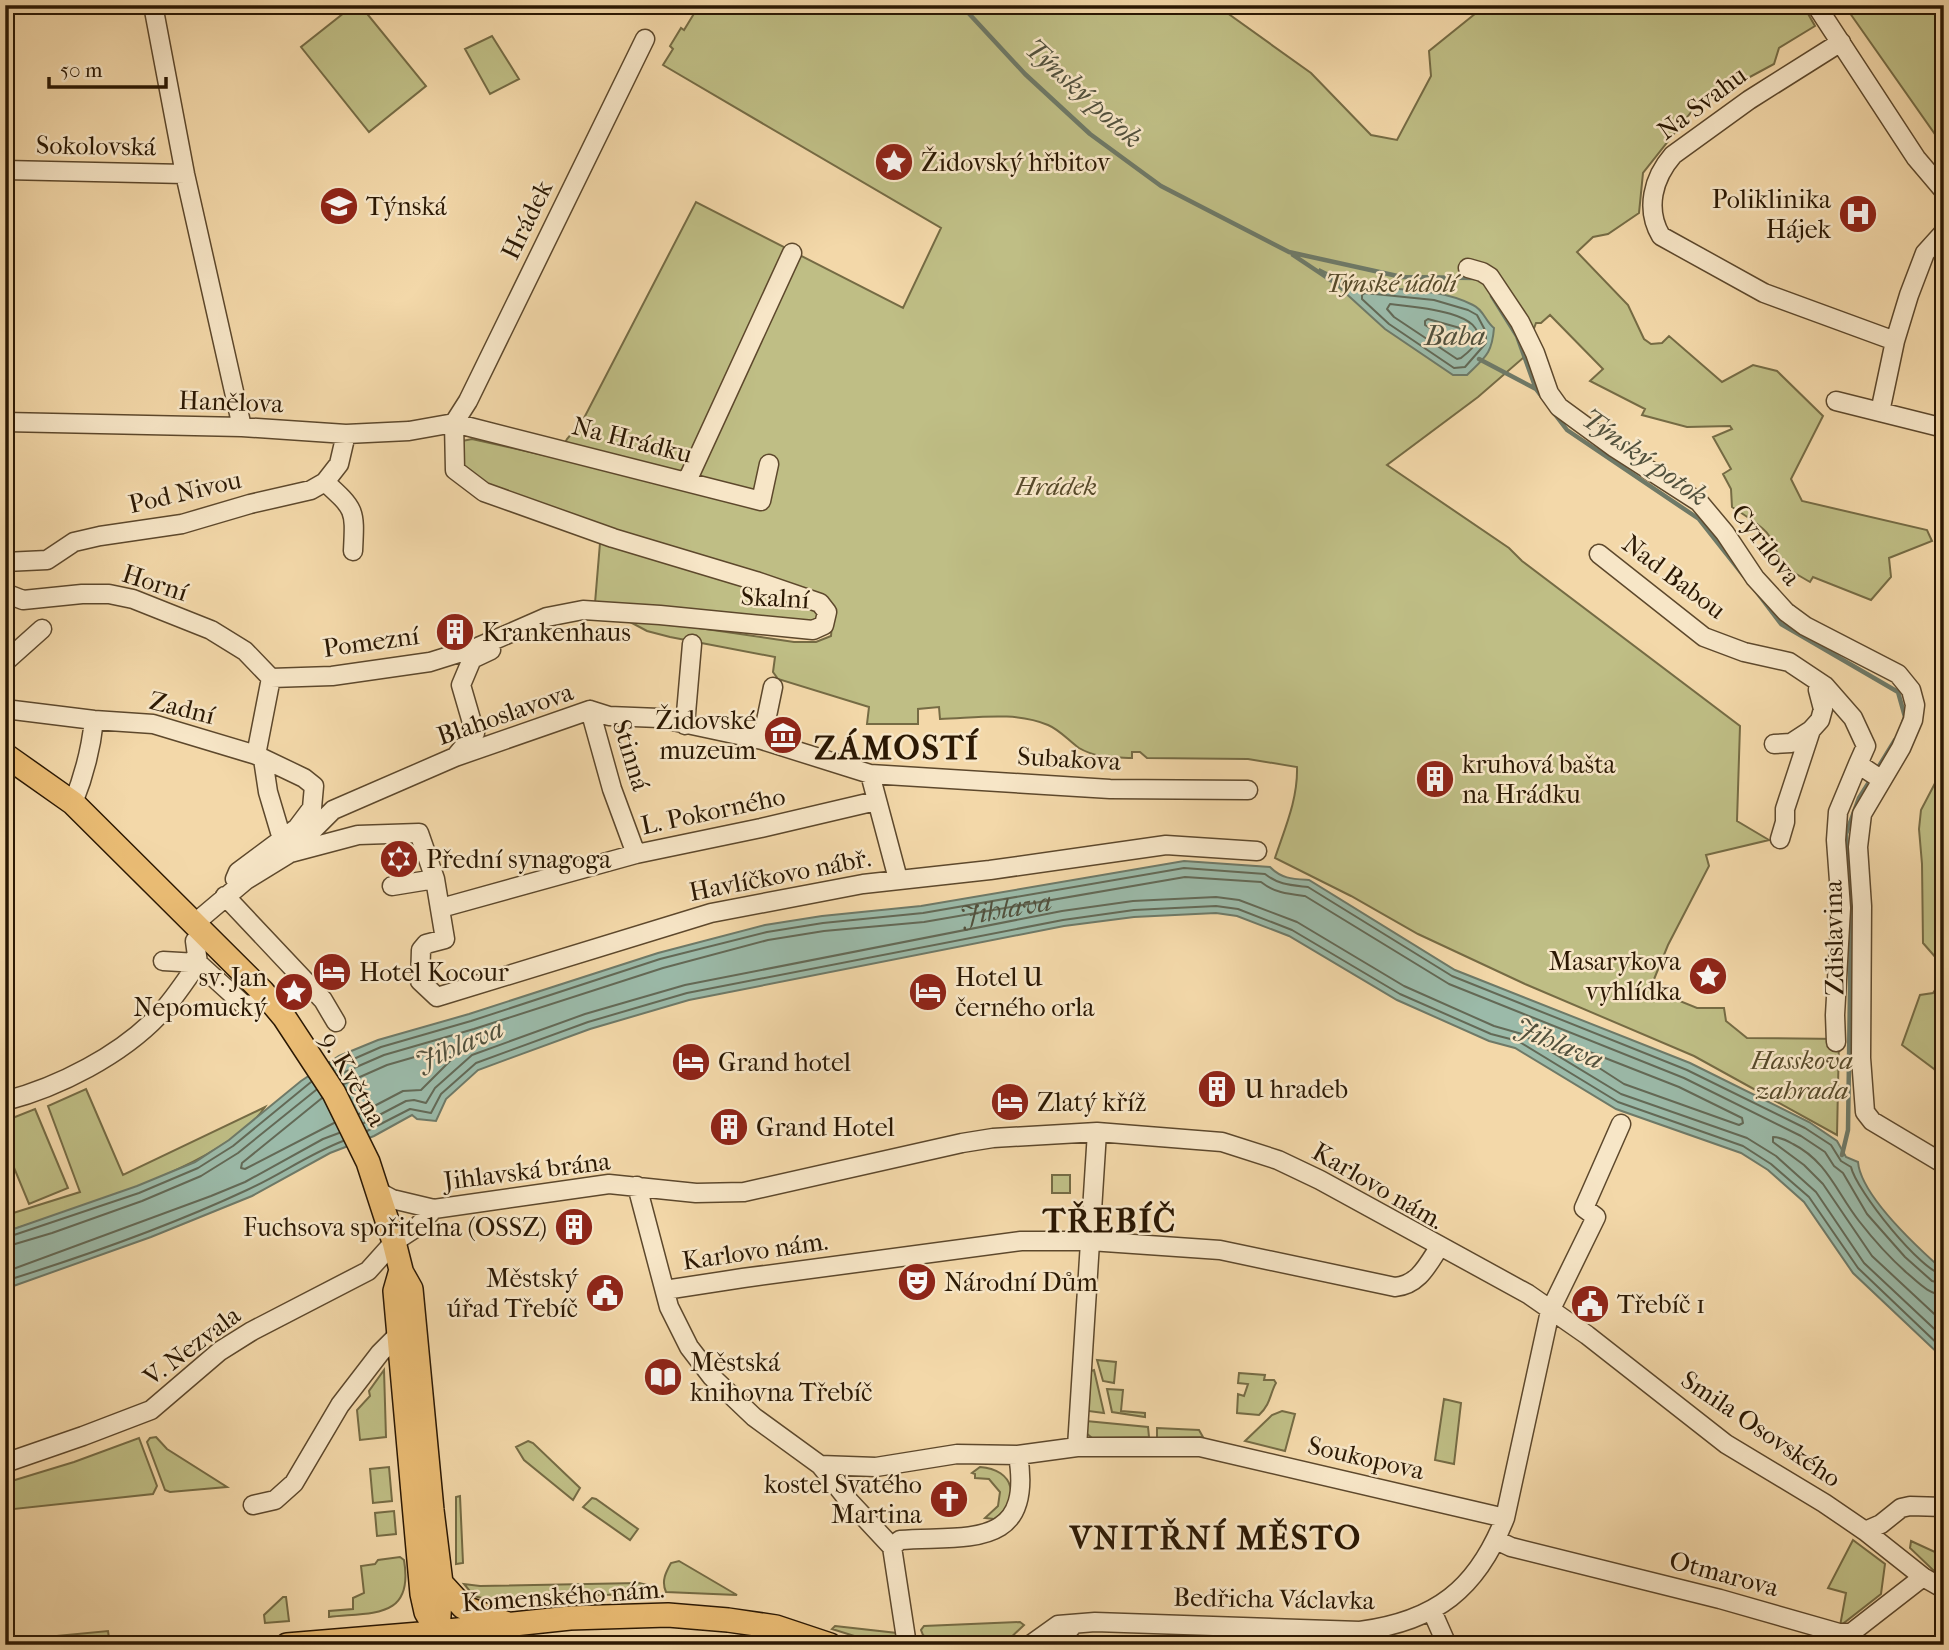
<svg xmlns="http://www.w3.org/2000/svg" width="1949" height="1650" font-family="'IM FELL French Canon',serif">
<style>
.green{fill:#bfbe85;stroke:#756b44;stroke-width:2}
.water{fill:#9bbaa9;stroke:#6e7967;stroke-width:2}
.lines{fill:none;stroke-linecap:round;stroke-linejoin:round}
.shore{stroke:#636956;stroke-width:2}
.stream{stroke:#6e7967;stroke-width:4.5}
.minor-casing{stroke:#5d482c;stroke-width:21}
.major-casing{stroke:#2b1803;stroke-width:26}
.minor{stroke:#f7e6c7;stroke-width:18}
.major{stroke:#eabc74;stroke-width:23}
.labels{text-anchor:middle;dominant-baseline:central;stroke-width:5;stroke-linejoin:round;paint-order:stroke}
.street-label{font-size:26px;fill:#2b1803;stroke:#f7e6c7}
.poi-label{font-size:26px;fill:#2b1803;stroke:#f7e6c7;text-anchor:start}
.park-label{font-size:26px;font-style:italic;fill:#574a2a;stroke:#f7e6c7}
.water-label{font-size:28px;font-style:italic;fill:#52513d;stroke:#f7e6c7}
.district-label{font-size:33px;font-weight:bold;letter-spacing:2px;fill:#2b1803;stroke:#f7e6c7}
</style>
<rect width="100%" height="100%" fill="#f3d8a9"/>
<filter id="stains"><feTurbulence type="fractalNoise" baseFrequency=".00286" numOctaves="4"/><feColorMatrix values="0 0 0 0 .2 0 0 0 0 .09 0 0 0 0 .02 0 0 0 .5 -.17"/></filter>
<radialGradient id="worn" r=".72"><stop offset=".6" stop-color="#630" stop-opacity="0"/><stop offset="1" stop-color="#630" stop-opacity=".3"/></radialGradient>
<path class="green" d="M354 5H360L426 86 369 132 301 47Z
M662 5H1216L1311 73 1371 135 1397 140 1431 76 1429 51 1486 5H1803L1815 26 1779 48 1774 64 1696 106 1643 173 1639 213 1608 234 1593 237 1577 252 1628 305 1644 339 1651 344 1662 343 1669 336 1722 382 1753 365 1777 371 1823 416 1791 479 1802 501 1927 530 1932 541 1889 558 1891 577 1871 600 1813 577 1810 582 1779 564C1776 531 1756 523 1732 507L1731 489 1723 474 1731 469 1713 437 1732 429 1730 426 1687 427 1642 415 1645 409 1590 381 1603 369 1550 315 1541 323H1536L1523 358 1478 397 1387 465 1509 548 1522 561 1740 726 1737 821 1769 840 1706 855 1709 866 1668 945 1650 989 1697 1008H1724L1726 1021 1747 1038 1839 1039 1837 1135 1694 1056 1525 984 1418 934 1351 896 1275 858C1285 828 1298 799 1297 767L1248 759 1147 758 1140 752H1132V758C1113 757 1096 758 1079 748 1069 741 1060 730 1048 725 1014 711 976 718 940 719L939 707 918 709V724H867L869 707 778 679 773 672 775 657 670 637 647 631 632 623 644 620 794 642H816L831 636 833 613 675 551 491 488 464 469 462 441 472 439 557 458 567 439 583 420 696 202 903 308 941 228 663 65 673 49 670 46 681 28 684 30 695 12Z
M1844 5H1944V147L1847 9Z
M492 36 519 79 490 94 465 49Z
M600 543 679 562 820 610 818 624 595 603Z
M1944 766V1082L1934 1069 1902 1045 1920 995 1933 993 1939 984 1937 959 1923 943 1922 864 1919 829 1921 810Z
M86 1089 123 1175 265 1107C226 1166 72 1210 5 1232V1204L10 1214 80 1192 48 1106Z
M35 1109 68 1188 29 1204 5 1146V1121Z
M1052 1175H1070V1193H1052Z
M1097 1360 1116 1362 1114 1383 1103 1381Z
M384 1370 386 1437 360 1440 357 1410 370 1396 369 1391Z
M1094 1370 1104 1413 1088 1411 1091 1371Z
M1239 1373 1265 1375 1264 1380H1274L1276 1383C1270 1393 1271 1404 1259 1415L1237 1413 1238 1394 1244 1396 1248 1384 1238 1383Z
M1107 1389 1123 1390 1121 1411 1145 1413V1417L1112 1412Z
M1444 1399 1461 1403 1454 1464 1435 1460Z
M1282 1411 1295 1414 1285 1451 1245 1441 1272 1415Z
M1086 1421 1148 1427 1149 1437 1092 1438 1085 1432Z
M1157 1428 1199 1430 1203 1437 1157 1438Z
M156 1437 167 1449 227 1487 170 1492 165 1490 147 1442 150 1438Z
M139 1438 157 1486 153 1494 5 1510V1483L74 1462Z
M528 1441 533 1443 580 1488 573 1500 524 1460 516 1447Z
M389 1467 392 1501 373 1503 370 1469Z
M980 1467C1014 1469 1022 1500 994 1519L985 1518 998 1506 1000 1492 989 1479 975 1478V1474L972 1473Z
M460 1496 463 1563 456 1564V1497Z
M592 1498 596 1499 638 1529 630 1540 583 1507Z
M394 1511 396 1534 377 1536 375 1513Z
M1853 1540 1885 1564 1881 1594 1840 1626 1846 1593 1828 1588Z
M1911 1541 1937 1553 1944 1543V1576L1933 1570 1910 1548Z
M400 1557 404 1560C414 1619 373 1612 329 1617V1611L353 1609V1598L364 1593 361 1566 375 1564 378 1560Z
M679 1561 737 1595 666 1592C661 1581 666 1572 671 1563Z
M639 1583 647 1585 651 1589 650 1593 490 1600 474 1596 464 1584 480 1586Z
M283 1597H286L289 1621 265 1623 264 1615Z
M1020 1622 1024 1625 1003 1645H939L923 1635 921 1630 924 1626Z
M835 1626 897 1633 900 1639 895 1645H883L832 1629Z
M108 1631 109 1638 70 1645H5V1641Z
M685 1639 745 1645H636V1640Z"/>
<path class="water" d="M1319 269C1331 275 1346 283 1359 285 1396 291 1439 287 1473 305 1484 310 1485 321 1494 328 1492 354 1485 357 1467 375H1453L1385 329Z
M1184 861 1270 867C1282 879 1293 879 1309 880L1455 970 1690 1063 1809 1122 1837 1141 1846 1157 1858 1162C1861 1196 1918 1248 1944 1271V1359L1853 1273 1804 1202 1768 1170 1741 1153 1616 1109 1515 1048 1489 1041 1397 1000 1289 936 1237 916 1216 913 1134 917 1064 926 689 1000 590 1029 478 1070 446 1099 436 1121 417 1119 412 1115 374 1136 330 1153 252 1196 151 1237 5 1289V1232L137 1186 195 1162 229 1140 301 1081 339 1056 378 1040 469 1014 658 953 765 925 822 916 921 906Z"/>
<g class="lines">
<g class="shore">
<path d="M1365 293 1434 300 1468 310 1477 315 1486 332V343L1465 367 1454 368 1389 324 1362 299V295Z"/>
<path d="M1390 304C1407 306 1490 311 1476 342 1474 348 1466 354 1461 358L1457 359 1394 317 1387 309Z"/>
<path d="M1428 319 1460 328 1466 339 1460 345H1456L1425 325V321Z"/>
<path d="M1577 1047 1679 1087 1742 1118 1743 1123 1739 1125 1624 1084 1576 1053 1575 1050Z"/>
<path d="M333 1068 381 1047 471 1021 660 959 767 932 823 923 923 913 1184 868 1265 874C1279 885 1290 885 1308 887L1452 976 1687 1070 1805 1128 1831 1145 1841 1161 1851 1167C1856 1190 1922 1273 1944 1275"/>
<path id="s1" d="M338 1075 384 1055 474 1029 663 968 768 940 824 931 924 922 1185 877 1261 882C1275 893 1288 894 1305 896L1449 984 1684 1078 1801 1136 1825 1152 1834 1166 1843 1173 1867 1214 1905 1257 1932 1281 1944 1284"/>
<path d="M344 1084 387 1065 456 1045 460 1047V1051L421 1090 403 1091 359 1114"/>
<path d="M322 1098 242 1163 241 1168 245 1169 334 1123"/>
<path d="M364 1123 406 1101 414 1100 426 1103 435 1088 472 1055 585 1014 685 985 1062 911 1133 901 1216 897 1239 900 1297 922 1404 986 1494 1026 1522 1034 1621 1094 1747 1138 1776 1156 1816 1192 1864 1263 1944 1338"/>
<path d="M367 1131 410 1109 431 1113 441 1094 476 1063 588 1022 687 993 1063 920 1134 910 1216 906 1238 909 1292 930 1400 994 1491 1034 1518 1041 1618 1102 1743 1146 1771 1164 1809 1197 1858 1268 1944 1350"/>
<path d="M5 1238 139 1193 198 1168 233 1146 311 1082"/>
<path d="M5 1247 52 1233 142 1201 201 1176 238 1153 316 1090"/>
<path d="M5 1272 211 1196 245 1182 323 1139 339 1133"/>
<path d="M5 1281C85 1256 172 1225 247 1190 280 1175 309 1154 343 1141"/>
<path d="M1944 1295C1928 1294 1919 1283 1907 1273 1890 1258 1873 1239 1859 1221 1837 1193 1827 1161 1793 1144 1786 1140 1780 1137 1773 1137V1142L1804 1165 1823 1184 1872 1256 1944 1323"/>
</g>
<path class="stream" d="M961 5 1025 74 1090 134 1161 186 1289 252 1402 277 1476 278
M1293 255 1344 289
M1492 296 1517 336 1536 389 1542 397
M1479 359 1536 389
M1554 413 1567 430 1699 519 1744 576
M1756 591 1781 624 1898 692 1905 717 1903 723
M1876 771 1895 740
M1842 1155 1848 1130 1851 921 1846 834 1859 798 1871 779"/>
<g class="minor-casing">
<path id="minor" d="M153 5 185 174 242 427
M1816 5 1916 158 1944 191
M1841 42 1749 100 1673 155C1653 178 1645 209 1661 236L1764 293 1895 341
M5 170 185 174
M1468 268 1482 272 1490 277 1520 322 1535 353 1549 393 1559 407 1615 448 1699 502 1725 533 1755 578 1786 612 1805 626 1898 674 1911 690 1915 705 1913 720 1901 748 1862 814 1858 847 1862 906 1861 1058 1865 1112 1872 1121 1944 1164
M1836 401 1880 412 1895 341 1909 295 1925 253 1944 232
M1880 412 1944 428
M5 422 242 427 346 434 409 431 454 423 761 501 769 464
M454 423 468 401 645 39
M687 481 792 253
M325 482C356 510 355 510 353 551
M1599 554 1704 637 1744 652 1789 662 1825 686 1853 718 1866 746 1858 764
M5 562 47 560 74 542 100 536 182 524 250 504 311 490 325 482 339 464 346 434
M5 593 23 600 82 594H109L133 599 211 630 245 651 271 678
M5 662 42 629
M271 678 332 676 430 662 478 647 547 617 583 610 660 615 813 630 824 625 827 612 820 603 756 581 613 538 484 492 455 470 454 423
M5 709 94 720 153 724 256 755 304 778 314 786 312 808 297 828 238 872 235 879
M590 710 612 789 636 854
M685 725 692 644
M762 740 773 687
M1774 744 1791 743 1811 730 1820 720 1823 709 1818 690 1825 686
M256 755 271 678
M456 756 475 733 461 685 472 659 491 650
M263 759 268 792 282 839
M870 774 898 879
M73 803C84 776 91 749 94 720
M1780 839 1785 822V809L1811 730
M290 853 358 835 419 833 435 879 445 939 426 944 421 950 420 981 437 997 711 913 863 884 990 870 1166 845 1257 851
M392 886 435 879
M225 896 323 1000 336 1022
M441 908 636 854 761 828 876 801
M195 923 246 880 290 853 333 810 455 757 590 710 609 716 659 718 762 740 870 774 1110 789 1248 790
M163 961 198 963 195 941
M1836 1042 1835 1015 1841 908 1836 840 1838 812 1858 764 1882 780
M5 1101C59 1087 121 1055 159 1015 174 999 186 980 198 963L243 1004 251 1005 269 999
M637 1186 669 1307 689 1347 712 1377 754 1417 820 1465 848 1500 892 1547 907 1645
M379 1192 392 1199 434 1209
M665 1290 743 1278 1021 1241H1090L1220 1250 1395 1287C1419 1285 1428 1264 1440 1246
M1077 1447 1097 1132
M5 1463 83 1436 151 1410 220 1351 252 1331 368 1271 394 1242 417 1227 434 1209 609 1184 696 1193 744 1192 962 1143 993 1138 1097 1132 1222 1142 1278 1160 1320 1180 1528 1294 1587 1335 1726 1444 1824 1503 1865 1531 1923 1577 1944 1589
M820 1465 876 1467 957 1454 1018 1455
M253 1505 275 1500 294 1483 340 1405 380 1353 399 1334
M1865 1531 1881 1524 1901 1508 1910 1506 1944 1507
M1496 1540 1511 1547 1720 1599 1839 1633H1851L1923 1577
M892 1547 900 1540C966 1535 1034 1551 1018 1455L1077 1447H1200L1505 1518
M1432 1611 1447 1645
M1030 1645 1058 1625 1095 1622 1360 1631C1436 1621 1477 1589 1505 1518L1550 1311 1596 1217 1584 1208 1621 1124
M1056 1645 1074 1624"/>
</g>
<g class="major-casing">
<path id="major" d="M5 755 73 803 262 991 284 1017 334 1093 368 1162 394 1242 401 1270 395 1291 422 1594 426 1612 438 1632
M402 1273 411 1289 432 1510 441 1583 438 1632
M441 1583 463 1607 505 1623
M287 1645 420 1634 570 1618 668 1615 728 1620 776 1627 830 1645"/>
</g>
<use href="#minor" class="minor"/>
<use href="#major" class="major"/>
</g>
<defs>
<g id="sight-disc" transform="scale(2.0125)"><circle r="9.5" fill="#8f2418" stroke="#f7e6c7"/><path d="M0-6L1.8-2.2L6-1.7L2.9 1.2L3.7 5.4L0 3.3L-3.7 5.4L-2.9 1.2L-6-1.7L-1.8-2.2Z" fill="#fff"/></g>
<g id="school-disc" transform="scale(2.0125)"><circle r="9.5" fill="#8f2418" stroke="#f7e6c7"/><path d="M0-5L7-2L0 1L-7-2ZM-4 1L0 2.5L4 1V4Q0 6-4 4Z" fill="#fff"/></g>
<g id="hospital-disc" transform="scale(2.0125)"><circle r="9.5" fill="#8f2418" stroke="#f7e6c7"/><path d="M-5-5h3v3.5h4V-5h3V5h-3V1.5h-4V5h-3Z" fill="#fff"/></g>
<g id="building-disc" transform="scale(2.0125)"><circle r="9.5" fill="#8f2418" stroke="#f7e6c7"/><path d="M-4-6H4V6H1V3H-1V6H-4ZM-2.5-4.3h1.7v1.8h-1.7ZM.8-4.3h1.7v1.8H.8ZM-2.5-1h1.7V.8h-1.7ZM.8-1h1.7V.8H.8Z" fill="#fff"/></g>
<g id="museum-disc" transform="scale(2.0125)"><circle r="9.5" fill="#8f2418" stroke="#f7e6c7"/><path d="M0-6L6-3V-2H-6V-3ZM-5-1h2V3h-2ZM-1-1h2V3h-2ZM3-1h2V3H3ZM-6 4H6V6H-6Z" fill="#fff"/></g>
<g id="synagogue-disc" transform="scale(2.0125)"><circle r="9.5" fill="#8f2418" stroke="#f7e6c7"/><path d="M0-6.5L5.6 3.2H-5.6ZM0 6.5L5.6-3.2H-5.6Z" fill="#fff"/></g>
<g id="hotel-disc" transform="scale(2.0125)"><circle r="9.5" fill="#8f2418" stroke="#f7e6c7"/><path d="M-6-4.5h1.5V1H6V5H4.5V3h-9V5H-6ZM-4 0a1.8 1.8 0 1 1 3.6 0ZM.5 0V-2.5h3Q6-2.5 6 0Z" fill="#fff"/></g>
<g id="theatre-disc" transform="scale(2.0125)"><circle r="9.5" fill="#8f2418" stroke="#f7e6c7"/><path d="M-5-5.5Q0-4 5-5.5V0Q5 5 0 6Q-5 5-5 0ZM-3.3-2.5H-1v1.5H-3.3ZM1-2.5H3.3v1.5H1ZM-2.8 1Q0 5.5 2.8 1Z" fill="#fff"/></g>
<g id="civic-disc" transform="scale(2.0125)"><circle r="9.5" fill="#8f2418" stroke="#f7e6c7"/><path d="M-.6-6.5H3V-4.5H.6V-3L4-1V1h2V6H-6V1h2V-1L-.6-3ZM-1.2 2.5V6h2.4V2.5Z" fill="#fff"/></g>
<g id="library-disc" transform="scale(2.0125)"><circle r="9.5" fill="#8f2418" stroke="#f7e6c7"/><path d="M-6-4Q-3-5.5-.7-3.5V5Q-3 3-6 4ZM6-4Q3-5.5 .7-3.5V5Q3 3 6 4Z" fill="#fff"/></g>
<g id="church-disc" transform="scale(2.0125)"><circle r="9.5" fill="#8f2418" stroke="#f7e6c7"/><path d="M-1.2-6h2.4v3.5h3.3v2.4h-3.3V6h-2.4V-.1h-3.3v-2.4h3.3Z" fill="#fff"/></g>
</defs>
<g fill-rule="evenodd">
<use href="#sight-disc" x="894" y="162"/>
<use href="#school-disc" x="339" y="206"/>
<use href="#hospital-disc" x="1858" y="214"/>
<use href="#building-disc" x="455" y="632"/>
<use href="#museum-disc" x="783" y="735"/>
<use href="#building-disc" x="1435" y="779"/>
<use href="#synagogue-disc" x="399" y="859"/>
<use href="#hotel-disc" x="332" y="972"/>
<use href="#sight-disc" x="1708" y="976"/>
<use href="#sight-disc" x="294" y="992"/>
<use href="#hotel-disc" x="928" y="992"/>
<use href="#hotel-disc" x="691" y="1062"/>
<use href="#building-disc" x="1217" y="1089"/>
<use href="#hotel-disc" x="1010" y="1102"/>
<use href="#building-disc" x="729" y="1127"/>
<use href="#building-disc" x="574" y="1227"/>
<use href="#theatre-disc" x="917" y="1282"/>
<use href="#civic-disc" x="605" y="1293"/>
<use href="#civic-disc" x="1590" y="1304"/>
<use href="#library-disc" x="663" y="1377"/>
<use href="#church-disc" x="949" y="1499"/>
</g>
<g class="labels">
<g class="street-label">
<text transform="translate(1702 103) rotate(-37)">Na Svahu</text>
<text transform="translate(96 146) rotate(1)">Sokolovská</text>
<text transform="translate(527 220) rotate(-64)">Hrádek</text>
<text transform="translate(231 402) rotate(2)">Hanělova</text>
<text transform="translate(632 440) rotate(14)">Na Hrádku</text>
<text transform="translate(185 492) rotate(-13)">Pod Nivou</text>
<text transform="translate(1766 545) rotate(52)">Cyrilova</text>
<text transform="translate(1674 577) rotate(37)">Nad Babou</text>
<text transform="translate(155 583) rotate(18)">Horní</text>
<text transform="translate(775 598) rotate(3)">Skalní</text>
<text transform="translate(371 642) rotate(-8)">Pomezní</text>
<text transform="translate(182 708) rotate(14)">Zadní</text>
<text transform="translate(505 714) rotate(-19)">Blahoslavova</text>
<text transform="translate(631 755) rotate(73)">Stinná</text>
<text transform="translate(1069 759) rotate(3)">Subakova</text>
<text transform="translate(713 811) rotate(-12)">L. Pokorného</text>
<text transform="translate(780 875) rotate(-11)">Havlíčkovo nábř.</text>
<text transform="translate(1834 938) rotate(-91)">Zdislavina</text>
<text transform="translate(353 1079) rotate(60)">9. Května</text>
<text transform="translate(527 1171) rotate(-7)">Jihlavská brána</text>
<text transform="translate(1378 1186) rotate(30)">Karlovo nám.</text>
<text transform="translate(755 1251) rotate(-8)">Karlovo nám.</text>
<text transform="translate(192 1346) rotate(-37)">V. Nezvala</text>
<text transform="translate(1761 1429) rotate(34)">Smila Osovského</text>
<text transform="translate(1366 1458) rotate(13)">Soukopova</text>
<text transform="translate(1724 1574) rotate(15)">Otmarova</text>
<text transform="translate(563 1596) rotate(-4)">Komenského nám.</text>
<text transform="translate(1274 1599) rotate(1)">Bedřicha Václavka</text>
</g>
<g class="poi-label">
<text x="921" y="162">Židovský hřbitov</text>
<text x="1831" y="199" text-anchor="end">Poliklinika<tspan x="1831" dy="30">Hájek</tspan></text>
<text x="366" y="206">Týnská</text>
<text x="482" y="632">Krankenhaus</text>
<text x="756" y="720" text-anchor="end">Židovské<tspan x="756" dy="30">muzeum</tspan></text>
<text x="1462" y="764">kruhová bašta<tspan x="1462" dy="30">na Hrádku</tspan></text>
<text x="426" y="859">Přední synagoga</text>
<text x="1681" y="961" text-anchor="end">Masarykova<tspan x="1681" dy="30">vyhlídka</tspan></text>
<text x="359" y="972">Hotel Kocour</text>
<text x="267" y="977" text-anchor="end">sv. Jan<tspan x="267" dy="30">Nepomucký</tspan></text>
<text x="955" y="977">Hotel U<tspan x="955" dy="30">černého orla</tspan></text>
<text x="718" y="1062">Grand hotel</text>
<text x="1244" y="1089">U hradeb</text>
<text x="1037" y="1102">Zlatý kříž</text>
<text x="756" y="1127">Grand Hotel</text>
<text x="547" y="1227" text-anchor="end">Fuchsova spořitelna (OSSZ)</text>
<text x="578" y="1278" text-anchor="end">Městský<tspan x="578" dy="30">úřad Třebíč</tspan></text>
<text x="944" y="1282">Národní Dům</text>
<text x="1617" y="1304">Třebíč 1</text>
<text x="690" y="1362">Městská<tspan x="690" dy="30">knihovna Třebíč</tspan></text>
<text x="922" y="1484" text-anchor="end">kostel Svatého<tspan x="922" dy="30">Martina</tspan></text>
</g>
<g class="park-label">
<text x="1391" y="283">Týnské údolí</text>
<text x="1056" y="486">Hrádek</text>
<text x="1802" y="1060">Hasskova<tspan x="1802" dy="30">zahrada</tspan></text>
</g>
<g class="water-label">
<text transform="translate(1084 93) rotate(42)">Týnský potok</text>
<text x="1455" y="335">Baba</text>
<text transform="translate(1645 457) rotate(35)">Týnský potok</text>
<text stroke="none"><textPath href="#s1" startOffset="691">Jihlava</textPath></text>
<text transform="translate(1559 1043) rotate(23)">Jihlava</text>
<text transform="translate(459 1045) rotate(-23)">Jihlava</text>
</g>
<g class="district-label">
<text x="897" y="748">ZÁMOSTÍ</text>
<text x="1110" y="1221">TŘEBÍČ</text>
<text x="1216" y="1538">VNITŘNÍ MĚSTO</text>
</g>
</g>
<rect width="1949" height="1650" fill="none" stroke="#f3d8a9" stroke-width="28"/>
<rect x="7" y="7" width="1935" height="1636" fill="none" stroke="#2b1803" stroke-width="3.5"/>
<rect x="14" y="14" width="1921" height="1622" fill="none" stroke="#2b1803" stroke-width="2"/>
<path d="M49 77v10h117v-10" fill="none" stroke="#2b1803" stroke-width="3.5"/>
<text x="60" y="77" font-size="21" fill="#2b1803" stroke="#f7e6c7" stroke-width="5" paint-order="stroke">50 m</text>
<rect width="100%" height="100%" filter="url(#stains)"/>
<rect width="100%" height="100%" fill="url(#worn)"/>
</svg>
